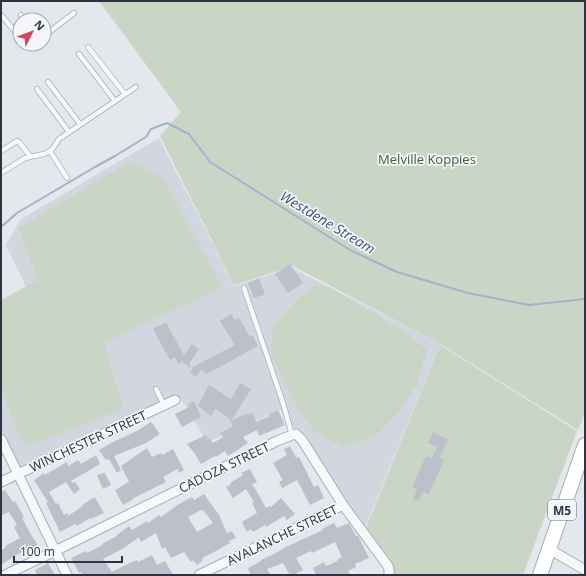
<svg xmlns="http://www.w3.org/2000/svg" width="586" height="576" font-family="'Open Sans',sans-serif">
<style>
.built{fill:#d2d6de}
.green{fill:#c9d6c5}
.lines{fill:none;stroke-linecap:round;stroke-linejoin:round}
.stream{stroke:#9fb4cc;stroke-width:2}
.building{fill:#bbc0ca;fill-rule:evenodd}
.service-casing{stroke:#a9aeb7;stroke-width:6}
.minor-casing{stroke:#a9aeb7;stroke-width:11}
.primary-casing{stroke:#a3abb8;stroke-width:16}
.service{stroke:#f7f8fa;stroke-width:4.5}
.minor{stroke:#f7f8fa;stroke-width:9}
.primary{stroke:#fff;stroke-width:14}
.labels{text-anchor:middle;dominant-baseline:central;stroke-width:3.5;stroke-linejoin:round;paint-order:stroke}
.shield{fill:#f4f6f9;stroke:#676e7b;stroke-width:1}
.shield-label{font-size:12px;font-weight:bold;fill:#2b3445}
.park-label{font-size:13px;fill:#3f6138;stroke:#f4f6f9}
.street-label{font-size:13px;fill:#2b3445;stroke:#f4f6f9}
.water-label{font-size:14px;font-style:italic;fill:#34527a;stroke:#f4f6f9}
</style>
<rect width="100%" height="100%" fill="#e4e7ec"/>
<path class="built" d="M159 138 234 286 292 268 440 344 362 535 299 434 281 410 207 442 185 405 176 394 20 470 1 428V305L29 293 6 245 21 219Z"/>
<path class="green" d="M99 1H585V413L578 430 440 344 293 266 234 285 160 136 181 112Z
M129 162 163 178 222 287 104 343 123 409 25 447 1 392V300L38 280 19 228Z
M316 285 329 287 400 329 427 350 417 384 399 412 375 437 343 447 315 432 298 409 271 356 273 327 298 298Z
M440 345 577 431 523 575H393L363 535Z"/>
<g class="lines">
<path class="stream" d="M1 227 17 213 95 167 115 156 146 137 151 129 167 123 189 134 210 162 350 250 397 272 468 293 529 305 585 299"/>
</g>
<path class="building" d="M290 264 303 283 288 293 275 274Z
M259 278 265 294 254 298 248 283Z
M231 314 235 320 239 318 250 337 252 335 258 346 207 374 201 369 196 377 190 373 193 369 191 368 235 345 220 321Z
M166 322 184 356 192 344 199 349 189 364 191 368 182 362 178 364 175 357 170 360 153 329Z
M240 383 251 389 231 421 244 415 253 413 256 422 270 416 269 414 278 410 285 425 259 436 257 430 243 437 248 443 228 456 225 451 216 457 215 456 201 464 195 454 187 444 206 435 208 440 210 438 213 443 223 437 220 433 233 426 229 418 215 409 211 416 198 406 209 385 231 399Z
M194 401 201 417 182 427 175 414 189 407 188 404Z
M151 422 160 434 146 443 114 456 121 470 117 473 109 459 106 460 99 450 115 441 137 431Z
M433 432 448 440 439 458 444 460 429 494 423 492 419 501 413 499 417 489 412 487 426 456 432 458 437 447 428 443Z
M290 446 296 458 299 457 314 487 318 485 324 498 310 505 297 480 282 488 279 482 283 480 273 463 287 455 284 449Z
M147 448 152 457 161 453 162 455 173 449 184 470 179 473 177 469 163 477 166 482 132 499V500L123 505 115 490 129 482 121 466Z
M96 455 100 464 71 481 72 483 75 482 80 489 74 494 66 482 49 492 56 504 58 503 64 515 67 513 68 516 83 506 82 505 95 497 104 513 91 519 90 518 77 526 75 524 60 532 46 503 48 502 34 480 44 473 45 475 67 462 68 466 78 460 81 464Z
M250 469 257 482 252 484 261 499 266 508 270 506 271 507 281 498 295 514 287 520 284 516 266 527 265 525 253 532 251 529 247 532 242 522 257 513 252 503 254 502 246 489 233 498 226 487 231 484 230 483 243 475 241 473Z
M105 473 111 485 103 489 97 475Z
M5 490 13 502 15 501 24 517 22 518 34 540H35L38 546 32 548 31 547 13 557 1 565V551L6 547 5 546 20 538 14 527 17 525 9 512 1 515V492Z
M204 494 219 515 227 533 232 531 236 538 229 541 230 543 218 550 202 558 203 560 197 565 193 560 191 562 184 552 171 558 165 547 162 549 156 533 141 542 139 537 124 548 103 559 112 572 130 563 137 560 138 562 152 555 157 565 165 561 173 575H82L81 572 79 573 71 558 86 551 87 553 103 545 102 544 117 536V535L129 526 132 530 147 521 148 523 159 515 161 517 179 504 192 497 194 500ZM201 510V511L203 510 213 523 197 532 188 517Z
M334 523 337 528 349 523 356 536H358L369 558 355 564 356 567 348 571 350 575H316L313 568 324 562 326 566 338 561 337 560 342 557 335 542 312 553 311 551 296 558 303 570 293 575H290L283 563 267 569 271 575H251L248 568 261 561V560L274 554 288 546 323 530 322 529Z
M48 563 55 575H37L35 570Z"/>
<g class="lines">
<g class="service-casing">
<path id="service" d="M1 15 20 37
M21 15 25 20
M44 36 74 13
M88 47 125 94
M79 54 115 101
M48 82 80 124
M37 89 69 132
M1 151 17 141 19 142 30 156
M50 151 67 178
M1 173 25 158 44 154 50 151 53 148 59 139 136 87
M244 288 283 403 292 435
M156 389 164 405"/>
</g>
<g class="minor-casing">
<path id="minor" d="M1 439 67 575
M1 482 175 400
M549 549 585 570
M5 575 55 551 277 441 292 435 296 434 302 440 343 505 388 566 389 569V575
M199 575 343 505"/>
</g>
<g class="primary-casing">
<path id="primary" d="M540 575 585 445"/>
</g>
<use href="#service" class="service"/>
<use href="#minor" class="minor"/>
<use href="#primary" class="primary"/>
</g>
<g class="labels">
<rect class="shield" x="548" y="500" width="28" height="20" rx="3"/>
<g class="shield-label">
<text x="562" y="510">M5</text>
</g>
<g class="park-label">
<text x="427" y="159">Melville Koppies</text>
</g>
<g class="street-label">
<text transform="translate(88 441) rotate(-25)">WINCHESTER STREET</text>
<text transform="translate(224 467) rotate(-26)">CADOZA STREET</text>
<text transform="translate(282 535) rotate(-26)">AVALANCHE STREET</text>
</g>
<g class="water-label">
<text transform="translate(328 222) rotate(31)">Westdene Stream</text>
</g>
</g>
<rect width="586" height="576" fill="none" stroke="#2b3445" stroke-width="4"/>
<g transform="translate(32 32) rotate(48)"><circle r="19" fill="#f4f6f9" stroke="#a4a8b1"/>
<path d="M0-3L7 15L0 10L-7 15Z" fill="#d1495b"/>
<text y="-6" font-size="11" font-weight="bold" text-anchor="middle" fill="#2b3445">N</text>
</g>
<path d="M14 556v6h108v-6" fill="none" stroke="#2b3445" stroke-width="2"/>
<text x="20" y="556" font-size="12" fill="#2b3445" stroke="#f4f6f9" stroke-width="3" paint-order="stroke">100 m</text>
</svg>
